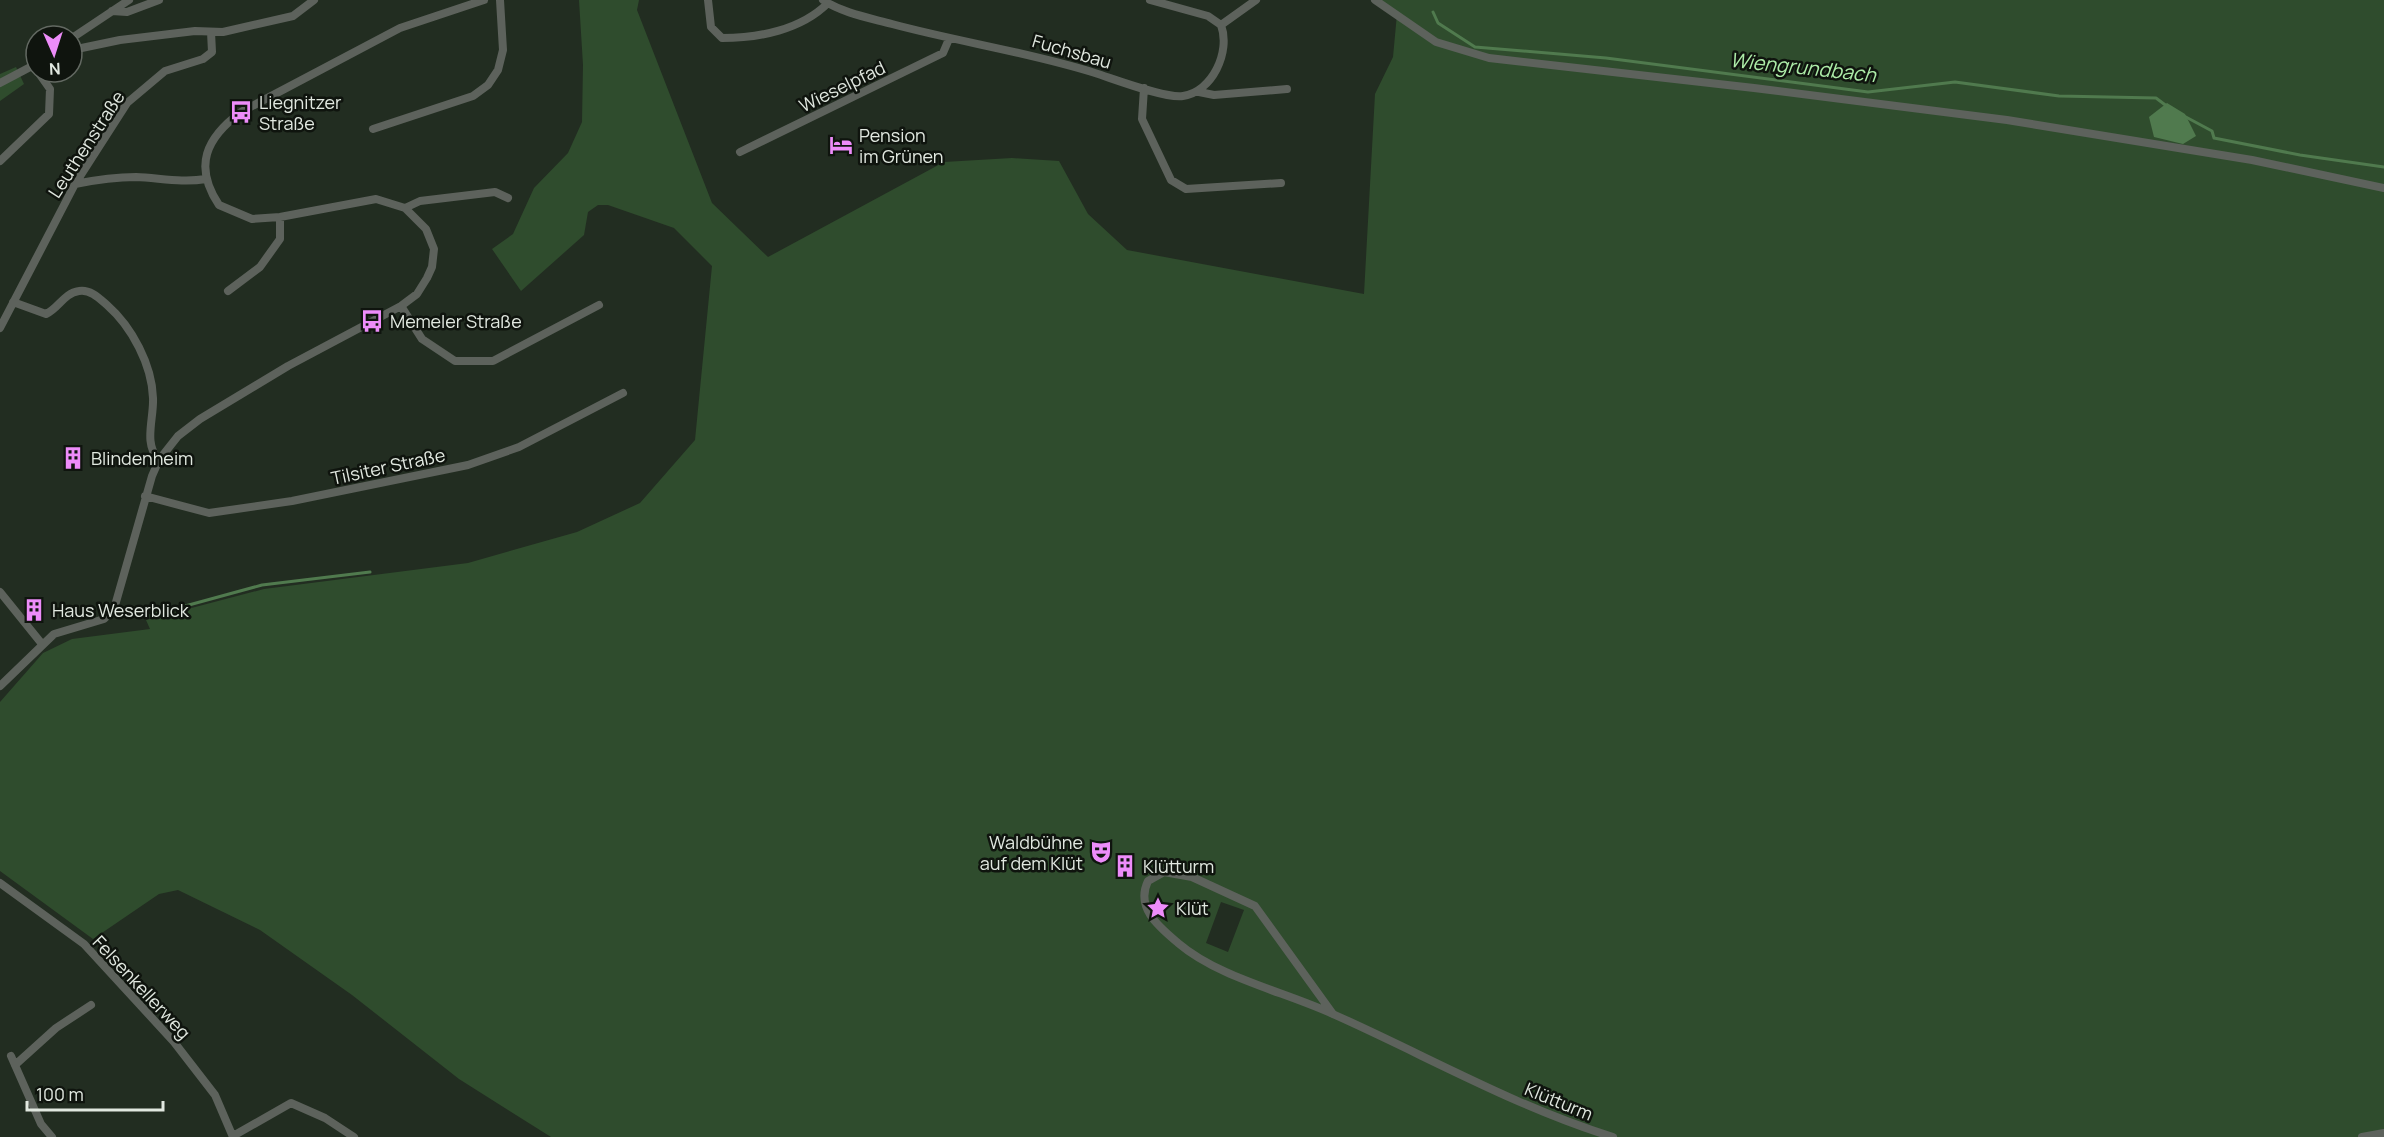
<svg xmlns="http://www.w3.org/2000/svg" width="2384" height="1137" font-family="Manrope,sans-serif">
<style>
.green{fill:#2f4c2d;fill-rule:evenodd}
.water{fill:#507a4e}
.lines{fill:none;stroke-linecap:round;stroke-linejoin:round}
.stream{stroke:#507a4e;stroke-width:3}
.street{stroke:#5d625c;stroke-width:8}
.labels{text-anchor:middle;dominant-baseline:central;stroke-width:5;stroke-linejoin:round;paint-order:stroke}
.street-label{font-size:18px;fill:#e1e8e0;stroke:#0f140e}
.poi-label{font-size:18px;fill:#e1e8e0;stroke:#0f140e;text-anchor:start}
.water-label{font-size:20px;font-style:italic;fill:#adeca8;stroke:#0f140e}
</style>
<rect width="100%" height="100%" fill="#222d21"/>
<path class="green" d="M579 0H639L637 10 712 203 768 257 944 162 1012 158 1059 161 1088 214 1127 250 1364 294 1375 94 1393 57 1397 14 1375 0H2384V1137H551L459 1079 352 995 260 930 178 890 159 894 93 939 0 871V702L43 653 72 639 150 629 146 620 264 589 468 563 577 532 640 503 695 440 712 266 674 228 608 205H598L588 212 584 235 521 291 492 249 513 234 534 188 568 153 582 122 583 65ZM1221 902 1244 910 1228 952 1206 943Z
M16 67 24 84 0 101V74Z"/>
<path class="water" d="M2167 103 2185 114 2196 136 2183 144 2154 137 2149 117Z"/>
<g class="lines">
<path class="stream" d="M1433 12 1438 23 1475 47 1606 58 1868 92 1955 82 2059 96 2156 98 2168 107
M2184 116 2212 131 2214 138 2300 155 2384 167
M145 617 262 585 370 572"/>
<path class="street" d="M708 0 711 27 722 38C759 38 801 30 828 3
M823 0C842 13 870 18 892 24 959 42 1028 52 1095 73 1114 79 1166 99 1183 96 1212 92 1231 52 1221 25L1208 16 1150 0
M1375 0 1436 42 1489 58 1754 88 2007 120 2252 160 2384 188
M112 11 127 12 159 0
M1221 25 1256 0
M72 38 129 0
M72 50 120 40 195 31 223 32 293 16 314 0
M0 83 36 64
M1144 88 1142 119 1171 180 1186 189 1281 183
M1199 92 1214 95 1287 89
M373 129 473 96 488 85 498 70 503 50 500 0
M740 152 943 53 949 39
M0 161 49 114 50 89 38 72
M75 184C95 180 115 177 136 177 160 178 182 183 206 179
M405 208 420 201 495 192 508 198
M228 291 260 267 280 239V217
M13 302 46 314C59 308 64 293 79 291 90 289 99 298 107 305 132 327 152 365 153 398 154 419 143 444 159 460
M401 306 422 339 455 361H493L599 305
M0 328 75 184 127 103 165 71 203 59 212 52 211 32
M145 496 209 513 292 501 468 465 519 447 623 393
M0 592 42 644
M0 686 54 634 104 619 114 609 152 476 159 460 178 436 200 419 288 366 401 306 417 294 427 278 432 267 434 249 426 229 405 208 376 199 280 217 252 219 219 205C193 166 206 138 241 112L400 28 484 0
M0 883 84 944 174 1042 215 1095 233 1137
M1333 1014 1255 906 1192 877 1164 872 1148 881C1135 908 1159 927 1178 943 1219 978 1286 992 1335 1015 1427 1056 1516 1107 1613 1137
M11 1056 41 1124 52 1137
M15 1065 56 1028 91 1005
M233 1136 291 1103 325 1118 354 1137
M2362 1137 2384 1133"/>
</g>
<defs>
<g id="bus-bare" transform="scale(1.8)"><path d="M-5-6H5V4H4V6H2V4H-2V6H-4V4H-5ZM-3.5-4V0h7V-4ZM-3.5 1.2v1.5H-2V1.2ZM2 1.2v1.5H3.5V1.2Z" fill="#ed8cf9" stroke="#0f140e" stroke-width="2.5" paint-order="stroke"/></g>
<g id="hotel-bare" transform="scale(1.8)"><path d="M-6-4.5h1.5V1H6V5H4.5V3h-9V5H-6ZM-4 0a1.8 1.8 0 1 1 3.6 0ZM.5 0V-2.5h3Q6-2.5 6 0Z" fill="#ed8cf9" stroke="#0f140e" stroke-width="2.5" paint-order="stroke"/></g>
<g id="building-bare" transform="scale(1.8)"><path d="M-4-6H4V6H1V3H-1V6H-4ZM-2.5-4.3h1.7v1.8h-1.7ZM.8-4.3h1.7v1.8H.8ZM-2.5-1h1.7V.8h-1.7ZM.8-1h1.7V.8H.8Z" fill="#ed8cf9" stroke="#0f140e" stroke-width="2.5" paint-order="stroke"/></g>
<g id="theatre-bare" transform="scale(1.8)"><path d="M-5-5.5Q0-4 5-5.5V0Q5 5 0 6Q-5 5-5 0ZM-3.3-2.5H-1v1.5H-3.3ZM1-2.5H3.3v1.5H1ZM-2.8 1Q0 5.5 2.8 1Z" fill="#ed8cf9" stroke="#0f140e" stroke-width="2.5" paint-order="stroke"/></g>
<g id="sight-bare" transform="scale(1.8)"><path d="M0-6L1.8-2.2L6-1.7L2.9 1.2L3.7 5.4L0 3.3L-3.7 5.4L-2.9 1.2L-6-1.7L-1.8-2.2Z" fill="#ed8cf9" stroke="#0f140e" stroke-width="2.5" paint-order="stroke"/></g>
</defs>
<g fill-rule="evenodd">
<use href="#bus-bare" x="241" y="112"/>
<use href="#hotel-bare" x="841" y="145"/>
<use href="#bus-bare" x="372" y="321"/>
<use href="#building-bare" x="73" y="458"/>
<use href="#building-bare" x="34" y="610"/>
<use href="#theatre-bare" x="1101" y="852"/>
<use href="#building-bare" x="1125" y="866"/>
<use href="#sight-bare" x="1158" y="908"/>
</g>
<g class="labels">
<g class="street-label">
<text transform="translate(1072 51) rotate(16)">Fuchsbau</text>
<text transform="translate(842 86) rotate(-26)">Wieselpfad</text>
<text transform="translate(86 144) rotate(-57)">Leuthenstraße</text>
<text transform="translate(388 466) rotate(-12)">Tilsiter Straße</text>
<text transform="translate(142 987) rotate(47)">Felsenkellerweg</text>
<text transform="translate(1559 1101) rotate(22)">Klütturm</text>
</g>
<g class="poi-label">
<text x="259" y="102">Liegnitzer<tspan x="259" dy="21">Straße</tspan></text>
<text x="859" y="135">Pension<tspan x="859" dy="21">im Grünen</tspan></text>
<text x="390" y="321">Memeler Straße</text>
<text x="91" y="458">Blindenheim</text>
<text x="52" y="610">Haus Weserblick</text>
<text x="1083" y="842" text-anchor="end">Waldbühne<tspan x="1083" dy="21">auf dem Klüt</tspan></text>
<text x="1143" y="866">Klütturm</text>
<text x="1176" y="908">Klüt</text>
</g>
<g class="water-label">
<text transform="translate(1803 67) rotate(6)">Wiengrundbach</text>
</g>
</g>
<g transform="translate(54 54) rotate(177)"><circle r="28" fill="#0f140e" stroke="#636962" stroke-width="1.5"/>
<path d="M0-4.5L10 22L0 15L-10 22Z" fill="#ed8cf9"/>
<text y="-9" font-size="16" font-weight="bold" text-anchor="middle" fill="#e1e8e0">N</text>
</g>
<path d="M27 1101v9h136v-9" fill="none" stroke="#e1e8e0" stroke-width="3"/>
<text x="36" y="1101" font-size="18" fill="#e1e8e0" stroke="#0f140e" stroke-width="4.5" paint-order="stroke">100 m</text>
</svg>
